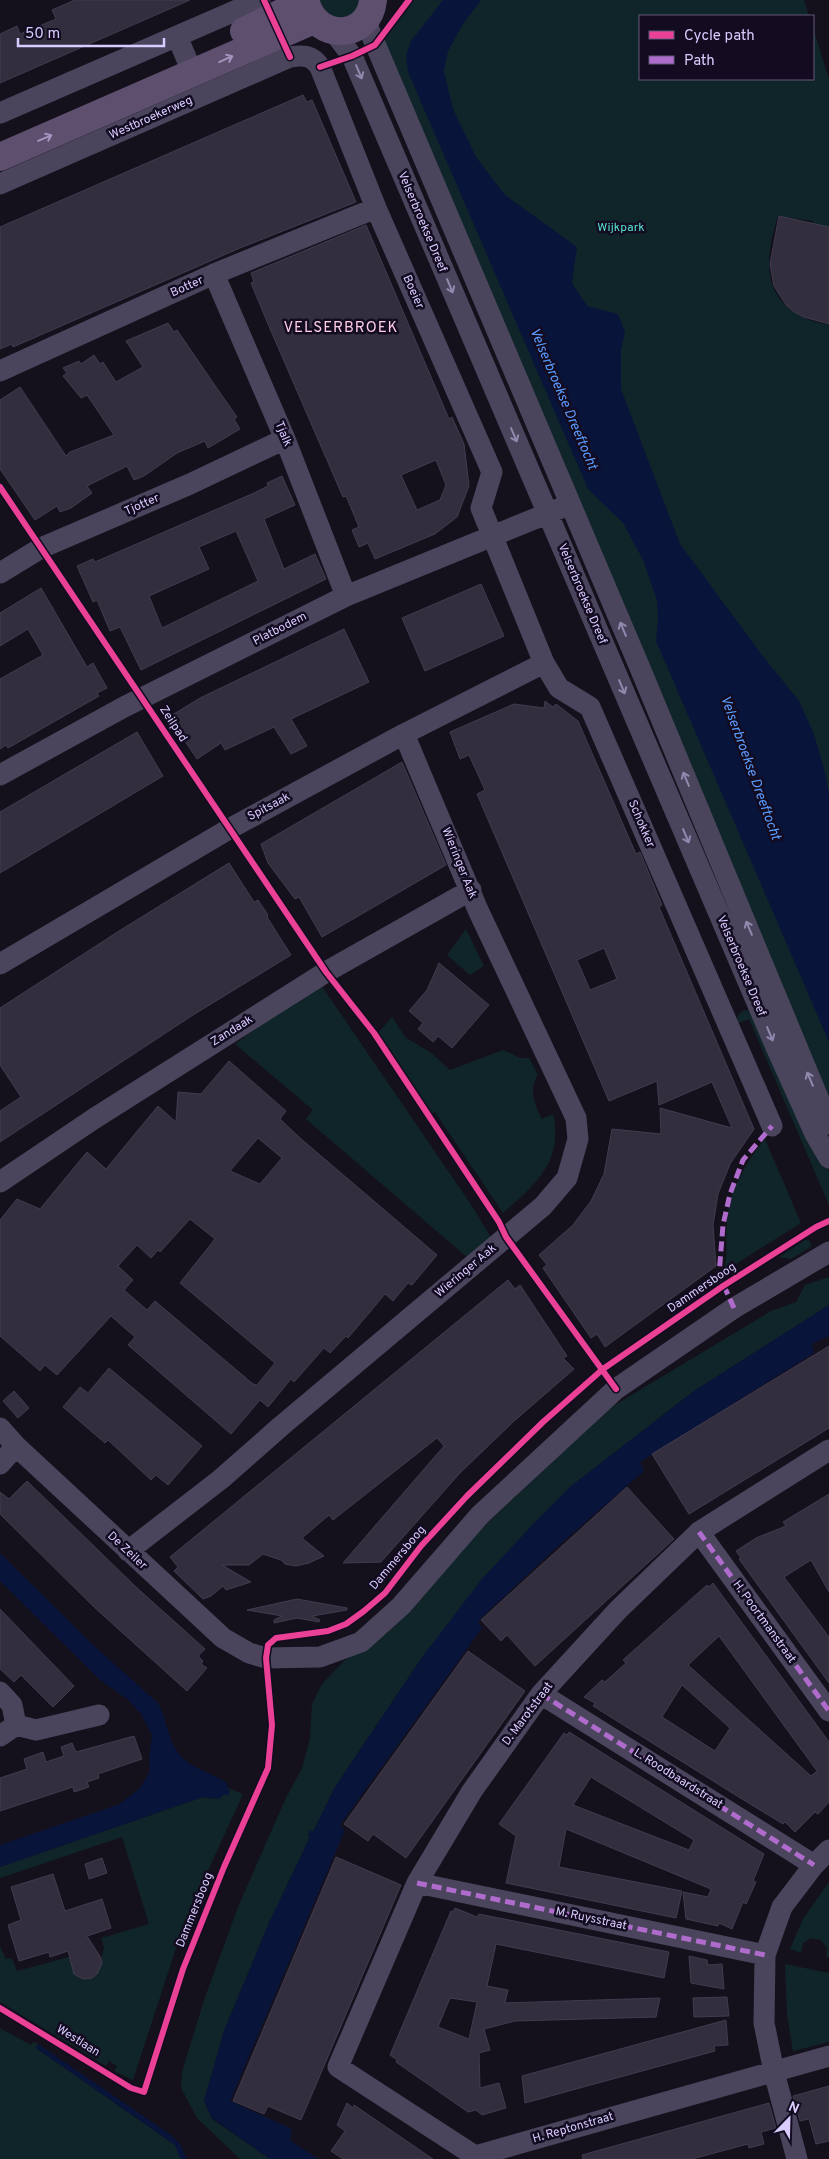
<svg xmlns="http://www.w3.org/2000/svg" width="829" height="2159" font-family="Overpass,sans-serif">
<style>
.green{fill:#102529}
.water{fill:#09143b}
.building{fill:#332e3e;stroke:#423b50;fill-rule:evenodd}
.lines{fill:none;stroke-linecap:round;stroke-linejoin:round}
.minor{stroke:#4a455d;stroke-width:21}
.major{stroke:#5f4f6e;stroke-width:28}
.quiet{stroke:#b06ccc;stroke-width:5;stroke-dasharray:10 5;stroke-linecap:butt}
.cycleway-casing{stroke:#130c21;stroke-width:9}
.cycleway{stroke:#ea4096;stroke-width:6}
.oneway{stroke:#a294be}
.oneway2{stroke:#9288ae}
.labels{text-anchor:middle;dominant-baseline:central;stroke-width:5;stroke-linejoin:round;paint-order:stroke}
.street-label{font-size:12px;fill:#d9ccff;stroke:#130c21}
.park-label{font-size:12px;fill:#55e2d3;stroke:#130c21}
.water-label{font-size:14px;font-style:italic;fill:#5a9bff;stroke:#130c21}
.quarter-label{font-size:15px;letter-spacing:1px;fill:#ffcee6;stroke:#130c21}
</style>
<rect width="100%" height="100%" fill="#14111c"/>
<path class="green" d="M318 0H362L350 21 326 18Z
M414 0H804L809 16H640V79H813V28L829 79V227L813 224V221L778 216C760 270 766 314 829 325V1114L382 41Z
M466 929 484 966 470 975 447 955Z
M321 985 472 1206 492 1239 468 1258 306 1119 313 1110 235 1044 254 1030 253 1028Z
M746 1010 751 1011 822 1154 829 1172V1205L749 1019 738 1023C736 1017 739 1012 746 1010Z
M392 1017 406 1038 430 1052 450 1070 503 1050 520 1058H529L538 1075C528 1089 535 1105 542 1119L553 1114C564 1161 535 1185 503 1213L435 1112 432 1114 376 1035Z
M765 1139 801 1223 723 1272C729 1252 725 1242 727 1222 730 1191 745 1163 765 1139Z
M805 1240H809L812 1246 791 1259 779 1257Z
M829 1277V1305L694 1391 570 1487 536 1521 423 1656 335 1787 313 1832 310 1831 308 1835 310 1837 269 1923 224 2031 204 2101 212 2119 270 2159H240L197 2118 181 2088 182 2072 204 2000 238 1907 285 1800 302 1768 310 1738 312 1704 322 1684 344 1661 387 1633 415 1605 448 1560 610 1408 771 1311 796 1302 805 1285Z
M228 1788 243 1794 195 1899 176 1948 133 2080 114 2071 117 2066 109 2061 106 2066 0 2002V1946L6 1959 12 1958 17 1971 69 1957 82 1972 100 1967 104 1947 101 1938 149 1924 122 1837 0 1878V1867L203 1797 212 1799 226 1794 228 1795Z
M829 1882V1957H826L827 1948 821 1940 811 1938 803 1943 801 1953 790 1949 803 1919Z
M785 1964 829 1973V2042L793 2051 787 2015Z
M0 2028 31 2045 33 2042 38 2044 36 2048 175 2145 181 2159H0Z"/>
<path class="water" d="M443 0H481L463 24 448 51 444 71 453 109 476 157 505 195 577 247 572 283 587 306 618 314 625 332 621 350V389L680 544 762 655 799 701 814 734 825 772 829 794V1042L656 641 658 619 657 600 643 560 623 523 588 489 408 72 406 55 411 41Z
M829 1305V1336L812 1344 814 1353 640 1462 644 1471 557 1547 478 1621 482 1628 340 1825 345 1830 230 2101 292 2129 290 2140 318 2159H270L212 2118 204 2101 224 2031 269 1923 310 1837 308 1835 310 1830 313 1832 335 1787 423 1656 481 1580 536 1521 570 1487 694 1391Z
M0 1553 92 1644 158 1703C167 1719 168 1744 182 1757 194 1770 213 1773 227 1783L228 1789 230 1791 228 1796 225 1794 219 1799 203 1797 0 1867V1845L120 1804 140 1788 150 1771 149 1760 152 1735 141 1714 127 1699 100 1680 0 1581Z
M38 2044 171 2135 180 2144 187 2159H181L175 2145 36 2048Z"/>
<path class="building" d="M75 0H190L0 83V34L17 26 20 34 56 19 52 10Z
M303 95 307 102 312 100 356 202 240 248 13 347 12 344 0 349V227Z
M779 216 829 227V324L804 317 794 312 786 305 774 286 770 264Z
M366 225 449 419 452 417 464 444 469 486 457 517 435 534 375 559 368 543 359 547 352 530 359 527 346 496 343 497 268 324 251 283 254 282 251 273ZM436 460 446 485 440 500 417 510 401 475Z
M168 323 174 332 177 330 216 387 237 417 234 419 240 429 208 448 205 441 177 453 144 476 134 480 127 466 87 486 92 493 71 508 60 512 57 506 35 520 0 469V400L20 387 66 456 70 452 114 435 87 395 81 398 63 376 67 373 63 368 79 361 81 364 94 355 100 364 103 362 116 382 143 367 126 341Z
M282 476 295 505 264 519 284 569 315 554 326 579 141 670 120 627 110 631 97 600 93 602 77 566 93 559 95 562 254 493 268 486 267 483ZM236 531 258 581 162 628 149 596 209 569 199 547Z
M481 584 504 636 425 671 402 618Z
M41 588 87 667 93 663 107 688 97 693 99 696 8 748 6 745 0 749V679L43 655 28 629 0 646V613Z
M344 629 369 682 291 719 307 746 291 754 274 727 225 750 221 743 197 759 169 717 200 698Z
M545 701 553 707 556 704 578 721 636 854 640 852 662 905 659 907 754 1129 730 1164 718 1194 713 1225 716 1266 605 1347 597 1334 591 1338 543 1268 547 1265 539 1255 573 1225 591 1201 604 1174 612 1129 661 1134 660 1108 732 1128 712 1082 659 1105 657 1081 609 1101 477 794 485 790 469 755 460 759 450 732 514 704 544 708ZM604 948 617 979 590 990 577 960Z
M137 732 163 776 0 873V812Z
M402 762 446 865 322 937 299 897 295 899 268 863 261 844Z
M229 863 254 902 258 900 268 915 267 917 291 955 193 1015 0 1142V1111L21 1097 0 1065V1008L119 931Z
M439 963 489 1005 452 1048 438 1036 433 1042 418 1029 423 1023 409 1011 427 990Z
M229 1061 286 1111 280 1119 300 1138 437 1255 412 1285 408 1283 393 1301 385 1294 348 1338 346 1336 330 1353 324 1348 294 1382 291 1379 268 1407 260 1400 231 1434 128 1345 135 1337 111 1316 57 1375 45 1365 40 1371 0 1336V1220L17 1199 40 1209 87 1152 106 1169 158 1106 176 1122 178 1092 201 1094ZM258 1138 282 1158 260 1184 230 1171ZM190 1219 215 1239 180 1283 275 1363 257 1385 253 1384 155 1301 147 1310 124 1290 133 1280 118 1266 137 1245 151 1258 158 1250 160 1252Z
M508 1280 515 1289 520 1285 567 1356 563 1358 574 1369 513 1422 460 1473 381 1562 343 1563 444 1446 437 1438 333 1520 329 1515 302 1538 324 1556 309 1563 296 1566 285 1564 281 1560 263 1554 249 1565H222L251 1582 226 1590 223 1586 211 1596 203 1599 174 1571 178 1567 170 1557Z
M829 1346V1428L689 1514 652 1454Z
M109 1368 202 1446 168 1485 156 1475 151 1480 108 1440 105 1443 63 1407 80 1387 88 1393Z
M14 1391 29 1408 18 1418 3 1401Z
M27 1481 136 1587 205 1649 198 1656 203 1661 201 1664 207 1668 187 1691 94 1607 0 1514V1492L9 1499Z
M627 1487 674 1539 535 1666 507 1635 501 1641 481 1620Z
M829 1494V1592L811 1560 784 1577 829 1637V1683L739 1559 741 1558 736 1551 756 1538 786 1526 783 1522Z
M713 1583 829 1742V1802L818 1814 815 1812 795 1832 785 1822 783 1824 742 1799 593 1706 595 1703 584 1697 602 1680 605 1682 626 1663 623 1660 707 1585 709 1587ZM719 1636 817 1771 811 1776 688 1665ZM682 1685 730 1728 715 1751 662 1717Z
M297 1599 347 1608V1610L312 1616 320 1620 319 1622 297 1618 274 1623V1620L282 1616 247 1610Z
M0 1609 74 1686 53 1707 21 1675 14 1682 0 1669Z
M468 1651 525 1691 406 1858 373 1834 368 1841 344 1824Z
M569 1732 764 1854 753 1881 756 1882 746 1904 743 1902 732 1929 719 1923 718 1926 686 1919 683 1892 708 1897 711 1889 566 1829 559 1867 682 1891 676 1918 506 1883 516 1836 499 1824 564 1733 567 1735ZM591 1777 694 1840 689 1850 573 1805Z
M134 1736 142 1759 98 1774 99 1778 87 1782 89 1787 74 1792 73 1787 0 1811V1778L27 1769 24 1759 43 1752 46 1762 64 1756 61 1747 72 1743 76 1752Z
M336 1857 401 1885 301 2120 268 2106 264 2114 233 2101Z
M102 1858 107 1873 89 1879 85 1864Z
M53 1874 65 1911 102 1899 111 1928 87 1936 101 1958 102 1963 97 1974 92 1978 83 1979 74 1974 68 1951 50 1957 49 1952 19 1961 8 1925 21 1920 11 1887Z
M455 1908 477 1917 479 1914 669 1952 664 1978 496 1944 487 1986 508 1990 505 2003 660 1998 656 2017 515 2021 484 2029 490 2050 479 2053 480 2088 499 2083 506 2108 482 2115 476 2110 468 2112 396 2062 397 2060 390 2055 451 1911 453 1912ZM450 1998 477 2002 469 2039 438 2027Z
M689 1956 707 1960 708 1965 722 1964 724 1989 691 1983Z
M727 1997 729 2016 694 2017 693 1998Z
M726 2020 728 2045 714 2046 715 2051 525 2103 522 2076Z
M829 2086V2141L816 2144 809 2119 800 2121 793 2096Z
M347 2103 353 2108 354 2105 433 2159H343L331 2151 345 2131 337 2125Z
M769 2103 776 2128 761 2132 764 2144 749 2148 748 2144 692 2159H583L582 2155Z"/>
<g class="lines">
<path class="minor" d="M365 20 640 668 829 1124
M333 31 352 56 776 1047 815 1134 829 1158
M177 36 193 74
M0 113 260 0
M0 184 290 57C304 55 312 55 320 67L376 208 492 472 481 508 544 663 559 688 590 707 772 1126
M214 274 285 439 346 596
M0 371 214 274 376 208
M0 573 41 548 190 484 285 439
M0 775 124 707 346 596 561 508
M0 964 229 829 404 734 544 663
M0 1182 95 1118 326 972 471 890
M0 1428 16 1446 223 1638 249 1653 266 1658 320 1657 361 1642 401 1606 480 1515 616 1389 734 1308 829 1252
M829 1450 699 1532 618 1610 541 1694 472 1791 417 1883 338 2067 475 2156 829 2056
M0 1464 16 1446
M699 1532 829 1711
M128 1551 221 1479 280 1427 543 1206 567 1178 578 1139 576 1118 478 910 404 734
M0 1692 12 1705 16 1725 36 1730 99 1715
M541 1694 814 1865
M0 1736 16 1725
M417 1883 765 1955
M797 2159 774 2072 764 2023 765 1955 782 1907 814 1865 829 1850"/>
<path class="major" d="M306 3C317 42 369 40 373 0
M244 31 306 1
M0 157 314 20"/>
<path class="quiet" d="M734 1308 719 1275 723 1225 730 1194 743 1160 772 1126
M699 1532 829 1711
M541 1694 814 1865
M417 1883 765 1955"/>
<g class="cycleway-casing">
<path id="cycleway" d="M264 0 290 57
M320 67 352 56 375 45 409 0
M0 487 326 972 374 1033 499 1222 506 1237 616 1389
M0 2008 131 2088 144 2092 183 1969 224 1867 268 1768 272 1725 266 1658 268 1645 276 1638 328 1631 346 1624 364 1611 385 1593 421 1546 467 1496 543 1422 603 1369 723 1286 816 1227 829 1221"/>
</g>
<use href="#cycleway" class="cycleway"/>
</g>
<defs><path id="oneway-shaft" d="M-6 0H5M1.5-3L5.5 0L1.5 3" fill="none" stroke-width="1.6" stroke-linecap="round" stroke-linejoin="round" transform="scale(1.25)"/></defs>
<g class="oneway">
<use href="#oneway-shaft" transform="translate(226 59) rotate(-24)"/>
<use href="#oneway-shaft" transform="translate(45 138) rotate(-23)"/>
</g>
<g class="oneway2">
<use href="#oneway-shaft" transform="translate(359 72) rotate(67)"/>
<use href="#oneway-shaft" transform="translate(450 286) rotate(67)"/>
<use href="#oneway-shaft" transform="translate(514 435) rotate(67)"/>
<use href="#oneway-shaft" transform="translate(623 629) rotate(-113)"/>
<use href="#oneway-shaft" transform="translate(622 687) rotate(67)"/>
<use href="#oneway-shaft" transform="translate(686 779) rotate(-113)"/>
<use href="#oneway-shaft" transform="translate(686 836) rotate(67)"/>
<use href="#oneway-shaft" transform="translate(749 928) rotate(-113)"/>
<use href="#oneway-shaft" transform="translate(770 1034) rotate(67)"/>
<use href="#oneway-shaft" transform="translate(810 1079) rotate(-113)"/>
</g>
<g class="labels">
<g class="street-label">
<text transform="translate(151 118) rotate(-24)">Westbroekerweg</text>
<text transform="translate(422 222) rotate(67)">Velserbroekse Dreef</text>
<text transform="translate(187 287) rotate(-24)">Botter</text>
<text transform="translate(413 292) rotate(66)">Boeier</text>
<text transform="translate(283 434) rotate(67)">Tjalk</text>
<text transform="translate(142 505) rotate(-24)">Tjotter</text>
<text transform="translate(582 594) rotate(67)">Velserbroekse Dreef</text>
<text transform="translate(280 629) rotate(-27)">Platbodem</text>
<text transform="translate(173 724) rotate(57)">Zeilpad</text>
<text transform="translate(269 807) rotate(-28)">Spitsaak</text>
<text transform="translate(641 824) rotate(67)">Schokker</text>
<text transform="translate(459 863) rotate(68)">Wieringer Aak</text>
<text transform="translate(741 966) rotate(67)">Velserbroekse Dreef</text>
<text transform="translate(232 1031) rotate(-32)">Zandaak</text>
<text transform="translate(466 1271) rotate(-40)">Wieringer Aak</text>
<text transform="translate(702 1288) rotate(-34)">Dammersboog</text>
<text transform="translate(127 1551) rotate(43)">De Zeiler</text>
<text transform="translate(398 1558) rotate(-50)">Dammersboog</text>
<text transform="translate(764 1622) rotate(54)">H. Poortmanstraat</text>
<text transform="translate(528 1714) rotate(-53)">D. Marotstraat</text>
<text transform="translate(678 1779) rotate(32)">L. Roodbaardstraat</text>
<text transform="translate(195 1910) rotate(-68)">Dammersboog</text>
<text transform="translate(591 1919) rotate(12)">M. Ruysstraat</text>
<text transform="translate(78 2041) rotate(32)">Westlaan</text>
<text transform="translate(573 2128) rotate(-16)">H. Reptonstraat</text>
</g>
<g class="park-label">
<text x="621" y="228">Wijkpark</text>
</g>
<g class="water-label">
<text transform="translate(563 399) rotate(67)">Velserbroekse Dreeftocht</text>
<text transform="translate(750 768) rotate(70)">Velserbroekse Dreeftocht</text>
</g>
<g class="quarter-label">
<text x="341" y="328">VELSERBROEK</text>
</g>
</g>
<rect x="639" y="15" width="175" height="65" fill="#130c21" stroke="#62597a"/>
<rect x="649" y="31" width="25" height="8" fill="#ea4096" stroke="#62597a"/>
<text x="684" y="40" font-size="15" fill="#d9ccff">Cycle path</text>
<rect x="649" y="56" width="25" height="8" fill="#b06ccc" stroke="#62597a"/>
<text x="684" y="65" font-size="15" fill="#d9ccff">Path</text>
<g transform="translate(789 2119) rotate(23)" stroke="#130c21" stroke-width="4" paint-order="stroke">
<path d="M0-4L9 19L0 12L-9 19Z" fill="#d9ccff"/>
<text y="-8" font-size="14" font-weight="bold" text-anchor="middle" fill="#d9ccff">N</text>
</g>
<path d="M18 38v8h146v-8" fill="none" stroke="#d9ccff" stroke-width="2.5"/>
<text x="25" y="38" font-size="15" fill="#d9ccff" stroke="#130c21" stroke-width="4" paint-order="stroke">50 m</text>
</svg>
